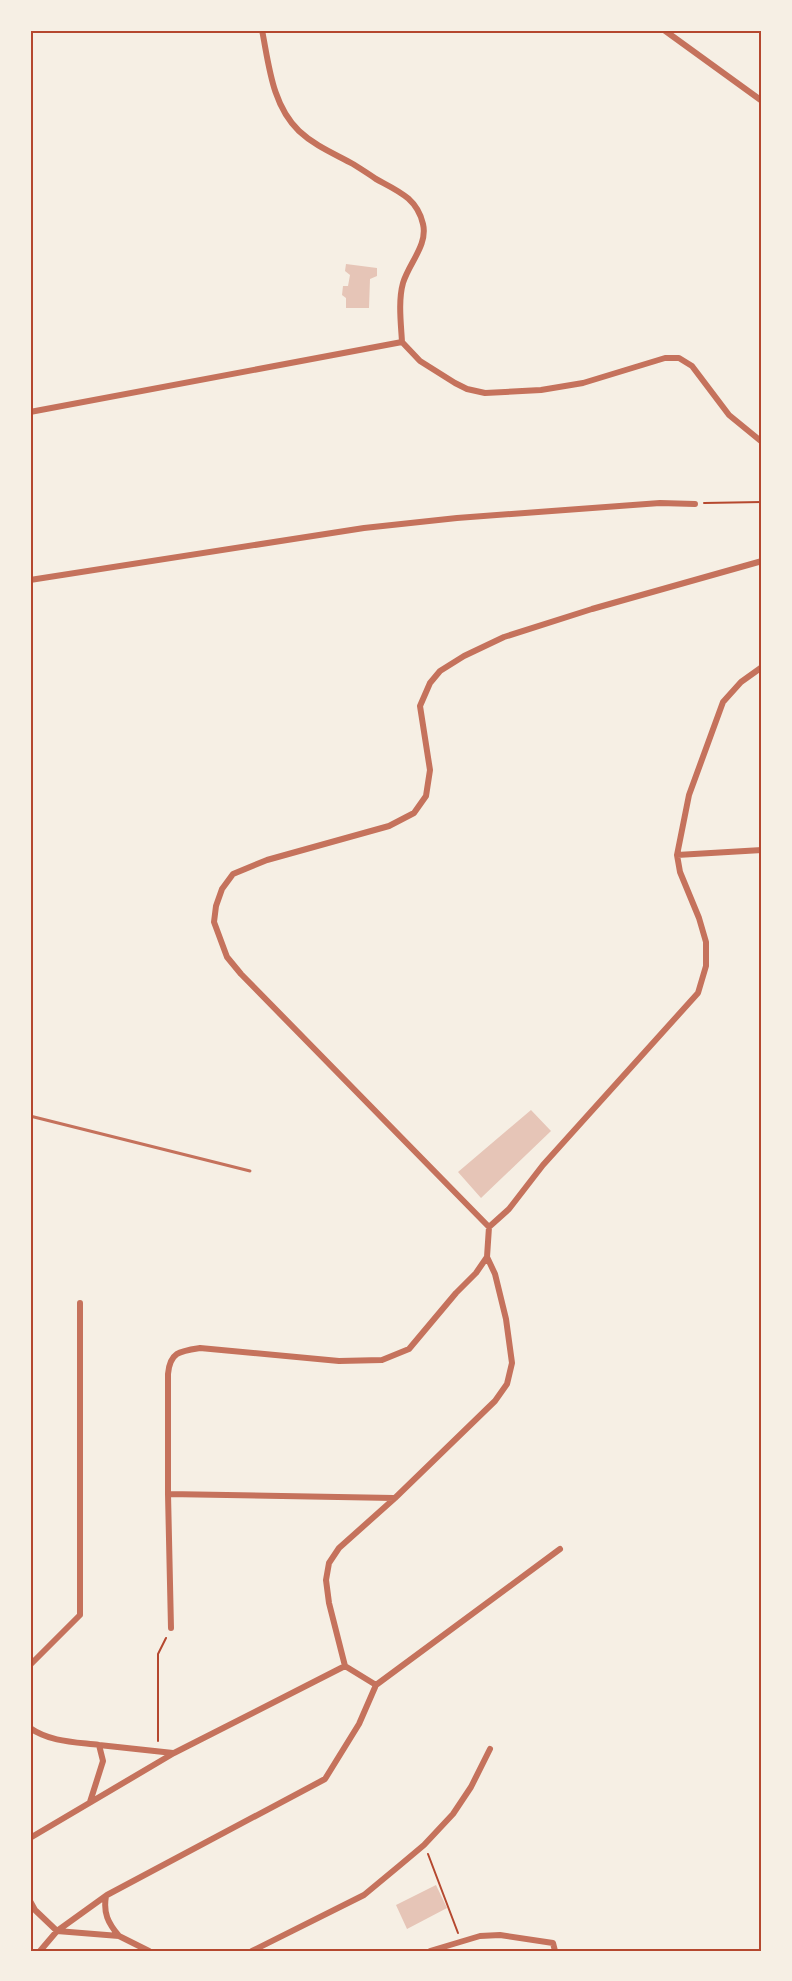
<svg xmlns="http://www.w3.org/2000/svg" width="792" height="1981" font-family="'Noto Sans',sans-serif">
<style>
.building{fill:#e6c5b7}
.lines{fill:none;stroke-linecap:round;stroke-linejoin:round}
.path{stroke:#b5482f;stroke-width:2}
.service{stroke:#c5725c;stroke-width:3}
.minor{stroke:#c5725c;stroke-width:6}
.neatline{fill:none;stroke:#b5482f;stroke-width:2}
</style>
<rect width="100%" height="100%" fill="#f6efe4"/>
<path class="building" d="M346 264 377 268V276L370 279 369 308H346V298L342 295 343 286H348L350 275 345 271Z
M531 1110 551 1131 481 1198 458 1172Z
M436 1885 447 1908 407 1929 396 1905Z"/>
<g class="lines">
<path class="path" d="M704 503 762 502
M158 1741V1654L166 1638
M428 1854 458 1933
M759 1951 762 1945"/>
<path class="service" d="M30 1116 250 1171"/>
<path class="minor" d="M262 30C269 65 272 105 299 131 315 146 335 154 353 164 361 169 369 174 376 179 398 191 417 198 423 224 428 245 409 263 403 283 398 301 401 324 402 342L420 361 455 383 467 389 485 393 541 390 583 383 665 358H679L692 366 729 415 762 442
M664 30 762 101
M30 412 402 342
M30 580 364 528 457 518 660 503 695 504
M677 855 762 850
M489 1227 241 974 227 957 214 922 216 906 222 889 233 874 267 860 389 826 414 813 426 796 430 770 420 706 430 683 440 671 464 656 504 637 592 609 762 561
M168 1494 394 1498
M171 1628 168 1494V1374C170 1352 180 1351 200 1348L339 1361 382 1360 409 1349 456 1293 476 1273 487 1257
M30 1665 80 1615V1303
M376 1685 560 1549
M30 1728C50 1742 75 1742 99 1745L103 1761 90 1802
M99 1745 173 1753
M30 1838 174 1753 345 1666
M106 1896C103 1913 108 1923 119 1936
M30 1901 35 1910 57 1931 119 1936 149 1951
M40 1951 57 1931 107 1895 325 1779 359 1724 376 1685 345 1666 329 1603 326 1580 329 1563 339 1548 395 1498 495 1401 507 1384 512 1363 506 1319 495 1274 487 1257 489 1227 509 1209 543 1165 698 993 706 966V942L699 918 680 872 677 855 689 795 723 702 741 682 762 667
M252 1951 364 1895 399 1866 424 1845 453 1814 471 1787 490 1749
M430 1951 480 1936 500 1935 553 1943 555 1951"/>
</g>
<rect width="792" height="1981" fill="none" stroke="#f6efe4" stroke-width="63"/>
<rect x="32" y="32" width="728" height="1918" class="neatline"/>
</svg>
